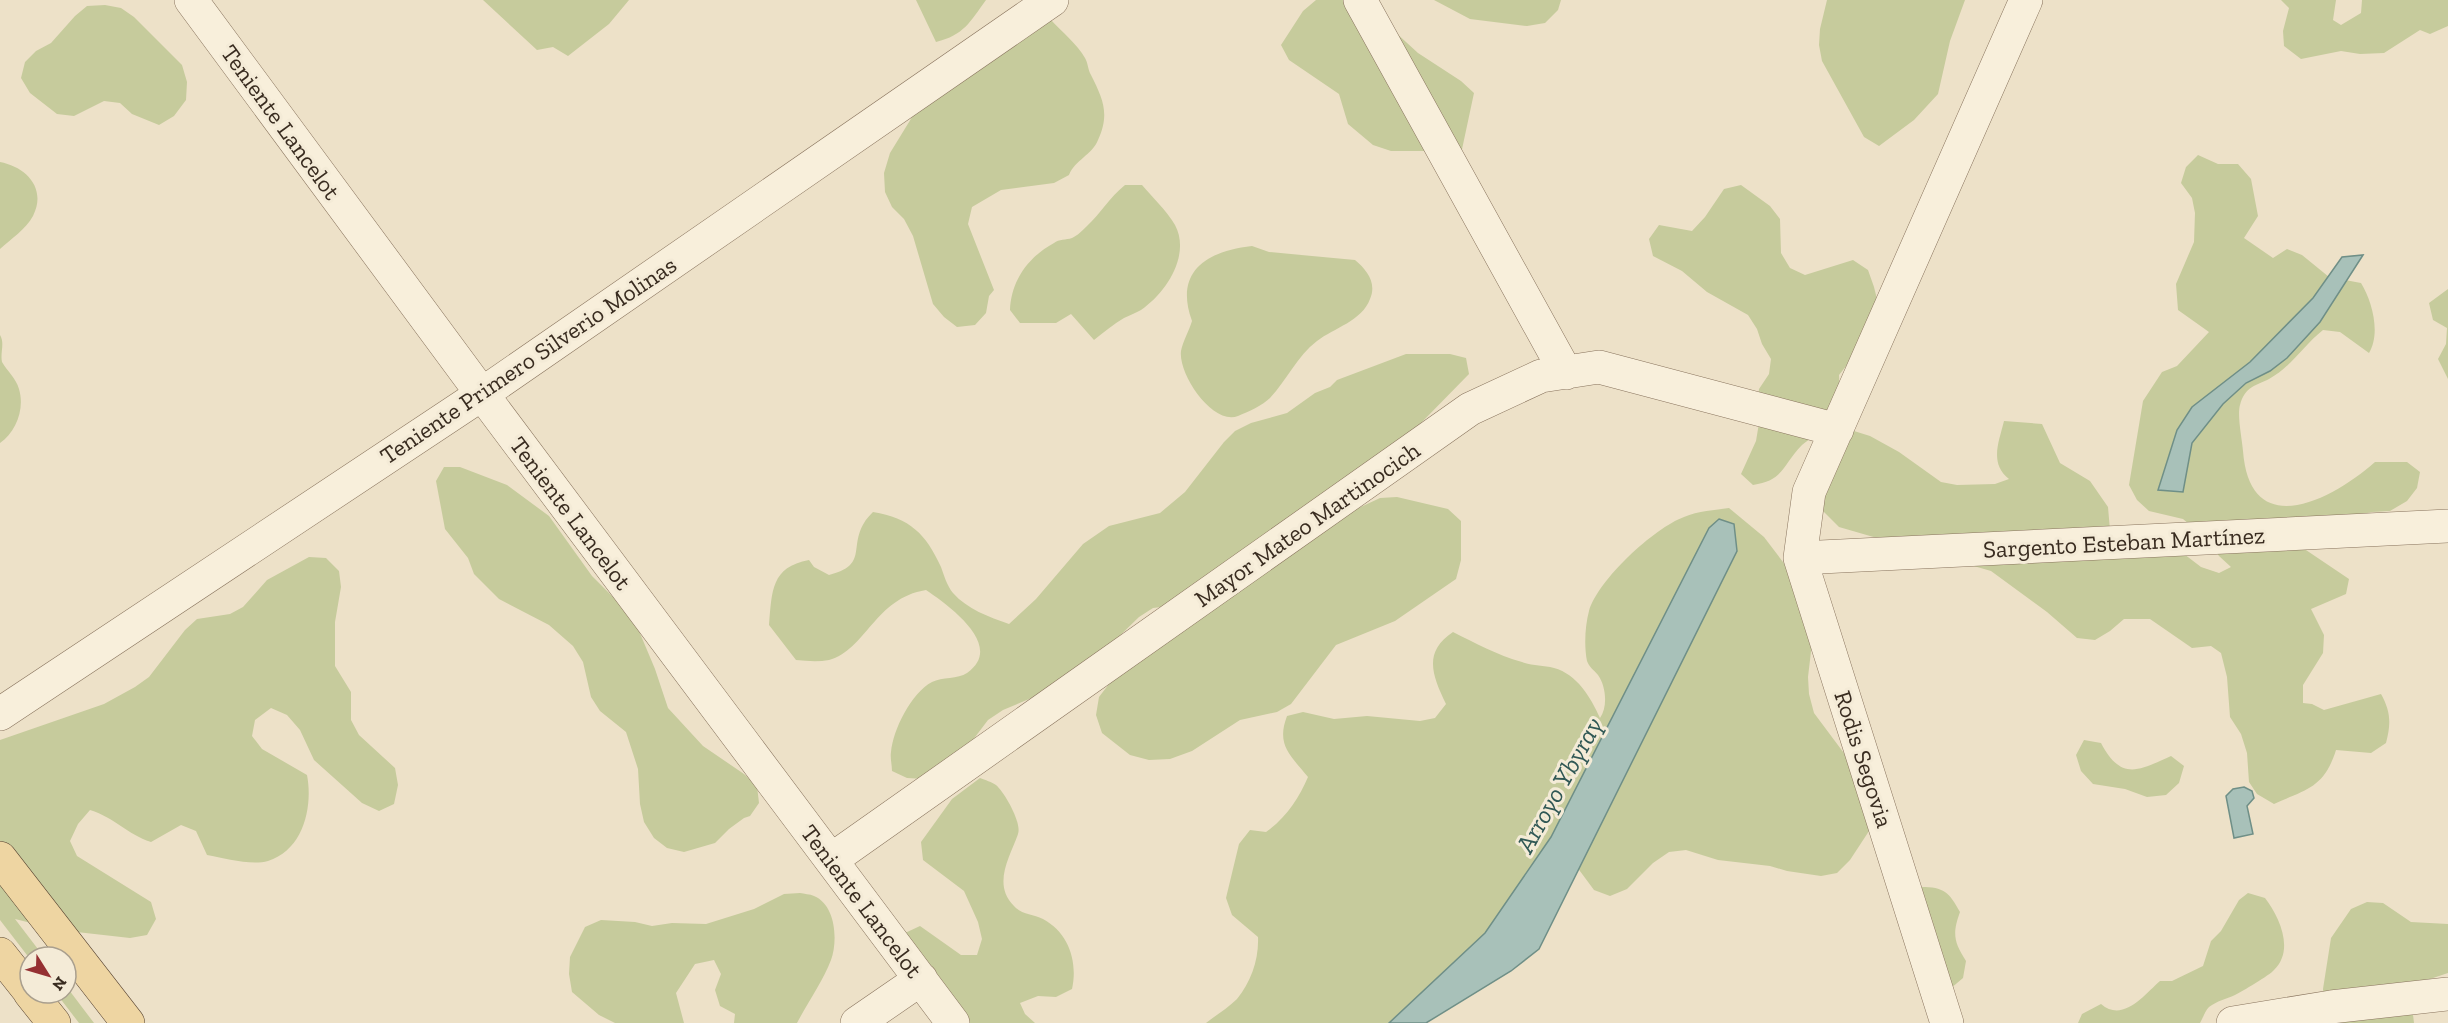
<svg xmlns="http://www.w3.org/2000/svg" width="2448" height="1023" font-family="'Zilla Slab',serif">
<style>
.green{fill:#c6cb9c}
.water{fill:#a8c1b9;stroke:#6f8f87;stroke-width:1.5}
.lines{fill:none;stroke-linecap:round;stroke-linejoin:round}
.minor-casing{stroke:#88735d;stroke-width:34}
.major-casing{stroke:#564231;stroke-width:34}
.minor{stroke:#f8efdb;stroke-width:33}
.major{stroke:#eed5a2;stroke-width:33}
.labels{text-anchor:middle;dominant-baseline:central;stroke-width:6;stroke-linejoin:round;paint-order:stroke}
.street-label{font-size:24px;fill:#392c20;stroke:#f4ebd7}
.water-label{font-size:26px;font-style:italic;fill:#305855;stroke:#f4ebd7}
</style>
<rect width="100%" height="100%" fill="#ede1c8"/>
<path class="green" d="M483 0H629L609 24 568 56 553 47 537 50Z
M916 0H986C970 22 964 35 936 42Z
M1316 0H1350L1394 31 1418 53 1461 81 1474 93 1458 168 1430 151H1391L1373 145 1348 124 1339 94 1289 60 1281 45 1303 11Z
M1434 0H1561L1558 10 1545 23 1527 26 1470 19Z
M1827 0H1965L1950 41 1938 94 1914 120 1879 146 1864 137 1822 61 1819 45 1820 29Z
M2281 0H2336L2333 20 2341 25 2361 13 2362 0H2448V26L2430 34 2420 30 2384 53 2360 54 2341 51 2301 59 2284 46 2283 31 2289 8Z
M105 5 121 8 134 17 182 65 187 82 186 100 174 116 159 125 132 114 120 103 104 101 74 116 57 114 30 93 21 78 25 62 36 51 51 43 75 16 87 6Z
M1051 20C1062 32 1077 44 1085 58 1088 63 1088 70 1091 75 1103 99 1110 114 1098 140 1092 155 1075 160 1069 175L1054 183 1001 190 972 207 968 224 994 290 989 296 986 313 975 325 957 327 944 317 933 304 913 236 904 219 892 207 885 192 884 173 890 153 925 96Z
M2198 155 2218 164H2238L2251 179 2258 216 2244 238 2273 258 2287 249 2302 255 2329 277 2361 283C2372 301 2381 333 2369 353L2340 332 2323 330C2304 345 2291 367 2269 379 2256 386 2245 386 2240 405 2237 415 2242 439 2243 451 2250 543 2332 500 2375 462H2407L2420 472 2417 488 2407 501 2390 511 2372 512 2314 524 2300 546 2349 579 2346 594 2311 609 2324 635 2323 653 2303 685V703L2312 704 2324 710 2381 694C2391 712 2391 724 2386 743L2371 753 2336 750C2324 788 2307 789 2274 804L2257 794 2249 782 2247 753 2241 734 2230 717 2227 677 2221 653 2211 646 2192 648 2150 619H2124L2110 631 2095 640 2077 638 2047 612 1991 571 1839 527 1822 510 1834 434 1854 431 1870 436 1899 452 1941 482 1957 485 1995 484 2009 479C1989 463 1999 442 2004 421L2042 424 2060 463 2090 481 2108 507 2111 542 2184 554 2201 567 2219 573 2231 567 2219 556 2209 541 2183 519 2149 511 2137 500 2129 485 2143 401 2162 372 2177 366 2209 332 2178 310 2176 284 2194 242 2195 213 2192 198 2181 183 2186 167Z
M0 162C26 167 47 188 33 216 26 229 11 239 0 249Z
M1125 185H1142C1152 197 1167 211 1175 225 1191 255 1166 293 1141 310 1136 313 1130 315 1124 318 1114 324 1104 332 1094 340L1071 314 1056 323H1020L1010 310C1011 281 1028 257 1054 243 1059 239 1066 240 1072 238 1077 236 1083 230 1087 226 1101 213 1109 198 1125 185Z
M1741 185 1770 206 1780 219 1781 253 1790 268 1805 275 1853 260 1868 270 1874 287 1878 303 1870 336 1839 375C1840 389 1838 413 1829 425 1822 433 1810 438 1802 445 1783 464 1784 481 1753 485L1741 474 1756 441 1759 423 1757 407 1759 389 1769 374 1771 359 1762 344 1757 329 1748 315 1707 292 1682 271 1653 256 1649 239 1659 225 1692 231 1705 217 1724 189Z
M1252 246 1269 252 1355 260C1367 270 1377 283 1370 299 1362 321 1334 328 1317 341 1297 356 1287 380 1270 398 1263 405 1248 412 1238 416 1213 426 1178 374 1181 351 1183 341 1189 331 1192 321 1174 272 1206 251 1252 246Z
M2448 289V379L2438 359 2446 344 2447 328 2433 320 2429 303Z
M0 335C5 343 0 353 2 362 7 371 16 378 19 389 25 409 16 432 0 443Z
M1406 354H1450L1466 358 1469 374 1421 423 1333 520 1380 498 1397 497 1448 509 1461 521V560L1456 579 1395 621 1336 645 1291 704 1277 712 1240 720 1192 751 1170 759 1149 760 1130 755 1102 733 1096 715 1099 697 1169 606 1153 608 1139 617 1100 655 1053 689 1003 710 988 720 966 749 925 779 907 778 892 771C892 765 890 758 891 752 893 730 911 693 932 682 942 677 958 679 967 673 1006 646 948 605 926 590 875 598 866 650 829 660 818 662 807 661 796 660L769 625C772 591 771 567 809 560L814 567 829 575C868 565 849 548 864 523 866 519 870 515 873 512 910 518 926 534 941 567 944 575 947 586 953 593 967 609 989 617 1009 624L1036 599 1083 544 1109 526 1160 513 1185 492 1224 442 1235 431 1251 423 1287 413 1315 393 1330 387 1337 380Z
M444 467H460L507 485 549 516 592 576 617 601 639 631 655 669 668 708 703 746 744 774 757 786 759 803 750 816 744 818 729 829 715 843 684 852 667 848 654 838 644 822 640 804 638 769 626 732 600 711 591 697 583 662 573 646 549 625 499 599 474 574 468 558 445 529 436 481Z
M1729 508 1764 537 1805 591 1812 643 1808 677 1809 694 1814 713 1861 776 1871 828 1850 860 1837 873 1821 876 1787 871 1770 866 1718 860 1686 850 1669 852 1653 863 1627 889 1610 896 1594 890 1574 863 1505 922 1397 1023H1206C1216 1015 1228 1008 1237 999 1251 982 1259 959 1258 937L1232 915 1226 898 1239 844 1250 830 1266 832C1286 818 1299 798 1308 777 1290 755 1276 745 1287 716L1303 712 1334 719 1367 716 1420 721 1435 718 1446 704C1432 675 1423 652 1453 632 1475 643 1497 655 1522 662 1532 666 1543 665 1554 668 1577 674 1591 698 1600 718 1608 707 1606 686 1598 675 1594 670 1589 667 1587 661 1584 646 1585 626 1589 611 1598 580 1654 528 1684 517 1698 511 1715 510 1729 508Z
M309 557 326 558 339 571 341 587 335 622V666L351 692V720L359 735 395 768 398 785 394 804 379 811 362 803 314 760 300 730 287 715 271 708 255 720 252 736 262 749 307 775C313 806 304 850 268 861 251 866 225 858 207 855L196 831 181 825 151 842C127 834 115 818 90 810L78 824 70 841 77 856 151 902 156 919 147 935 130 938 59 930 15 919 44 957 30 959 0 920V740L104 704 135 687 149 677 185 630 197 619 230 614 243 607 267 580Z
M2084 740 2101 743C2121 781 2138 771 2171 756L2184 766 2179 783 2166 795 2147 797 2125 789 2093 784 2081 771 2076 755Z
M980 778C985 780 992 782 996 785 1005 793 1022 823 1018 834 1010 857 992 884 1014 906 1022 915 1033 914 1043 919 1069 933 1078 962 1072 989L1056 997 1038 996 1020 1003 1025 1014 1035 1023H955L905 933 920 926 961 955H977L982 939 978 922 964 891 923 860 921 842 952 799Z
M1921 887C1944 887 1949 892 1960 912 1952 934 1954 942 1966 961L1963 978 1950 989Z
M800 893C804 894 810 894 814 896 836 905 838 941 831 960 823 981 808 1002 797 1023H734L735 1014 720 1006 715 990 721 974 714 960 695 964 676 993 684 1023H615L599 1015 572 992 569 974 570 957 585 927 601 920 635 922 652 926 672 923 706 924 754 909 784 894Z
M2248 893 2265 898C2279 916 2295 950 2274 970 2270 975 2241 992 2235 995 2226 999 2217 1001 2209 1007 2205 1011 2203 1018 2200 1023H2078L2082 1014 2101 1004C2123 1023 2144 995 2160 981H2172L2203 966 2211 941 2221 931 2239 900Z
M2367 902 2383 903 2411 922 2448 924V973L2418 983 2411 998 2414 1023H2338L2324 1006 2323 989 2331 938 2351 909Z
M66 986 94 1023H79L56 993H66Z"/>
<path class="water" d="M2363 255 2320 322 2287 358 2270 371 2246 383 2223 404 2192 443 2183 492 2158 490 2177 430 2192 407 2250 362 2313 298 2342 257Z
M1719 519 1734 524 1737 551 1539 949 1511 971 1426 1023H1389L1485 933 1551 837 1709 528Z
M2244 787 2252 791 2254 798 2247 806 2253 834 2234 838 2226 796 2233 789Z"/>
<g class="lines">
<g class="minor-casing">
<path id="minor" d="M191 0 482 394 953 1023
M1360 0 1566 373
M1800 558 2448 526
M0 714 482 394 1052 0
M831 860 1470 409 1541 376 1599 367 1837 430
M857 1023 921 979
M1947 1023 1800 558 1809 492 2026 0
M2233 1023 2331 1007 2448 994"/>
</g>
<g class="major-casing">
<path id="major" d="M0 858 128 1023
M0 954 30 992
M30 993 54 1023"/>
</g>
<use href="#minor" class="minor"/>
<use href="#major" class="major"/>
</g>
<g class="labels">
<g class="street-label">
<text transform="translate(281 122) rotate(54)">Teniente Lancelot</text>
<text transform="translate(528 360) rotate(-34)">Teniente Primero Silverio Molinas</text>
<text transform="translate(571 513) rotate(53)">Teniente Lancelot</text>
<text transform="translate(1307 524) rotate(-35)">Mayor Mateo Martinocich</text>
<text transform="translate(2124 542) rotate(-3)">Sargento Esteban Martínez</text>
<text transform="translate(1864 759) rotate(72)">Rodis Segovia</text>
<text transform="translate(862 901) rotate(53)">Teniente Lancelot</text>
</g>
<g class="water-label">
<text transform="translate(1559 785) rotate(-61)">Arroyo Ybyray</text>
</g>
</g>
<g transform="translate(48 975) rotate(127)"><circle r="28" fill="#f4ebd7" stroke="#a99f8e" stroke-width="1.5"/>
<path d="M0-4.5L10 22L0 15L-10 22Z" fill="#953032"/>
<text y="-9" font-size="16" font-weight="bold" text-anchor="middle" fill="#392c20">N</text>
</g>
</svg>
